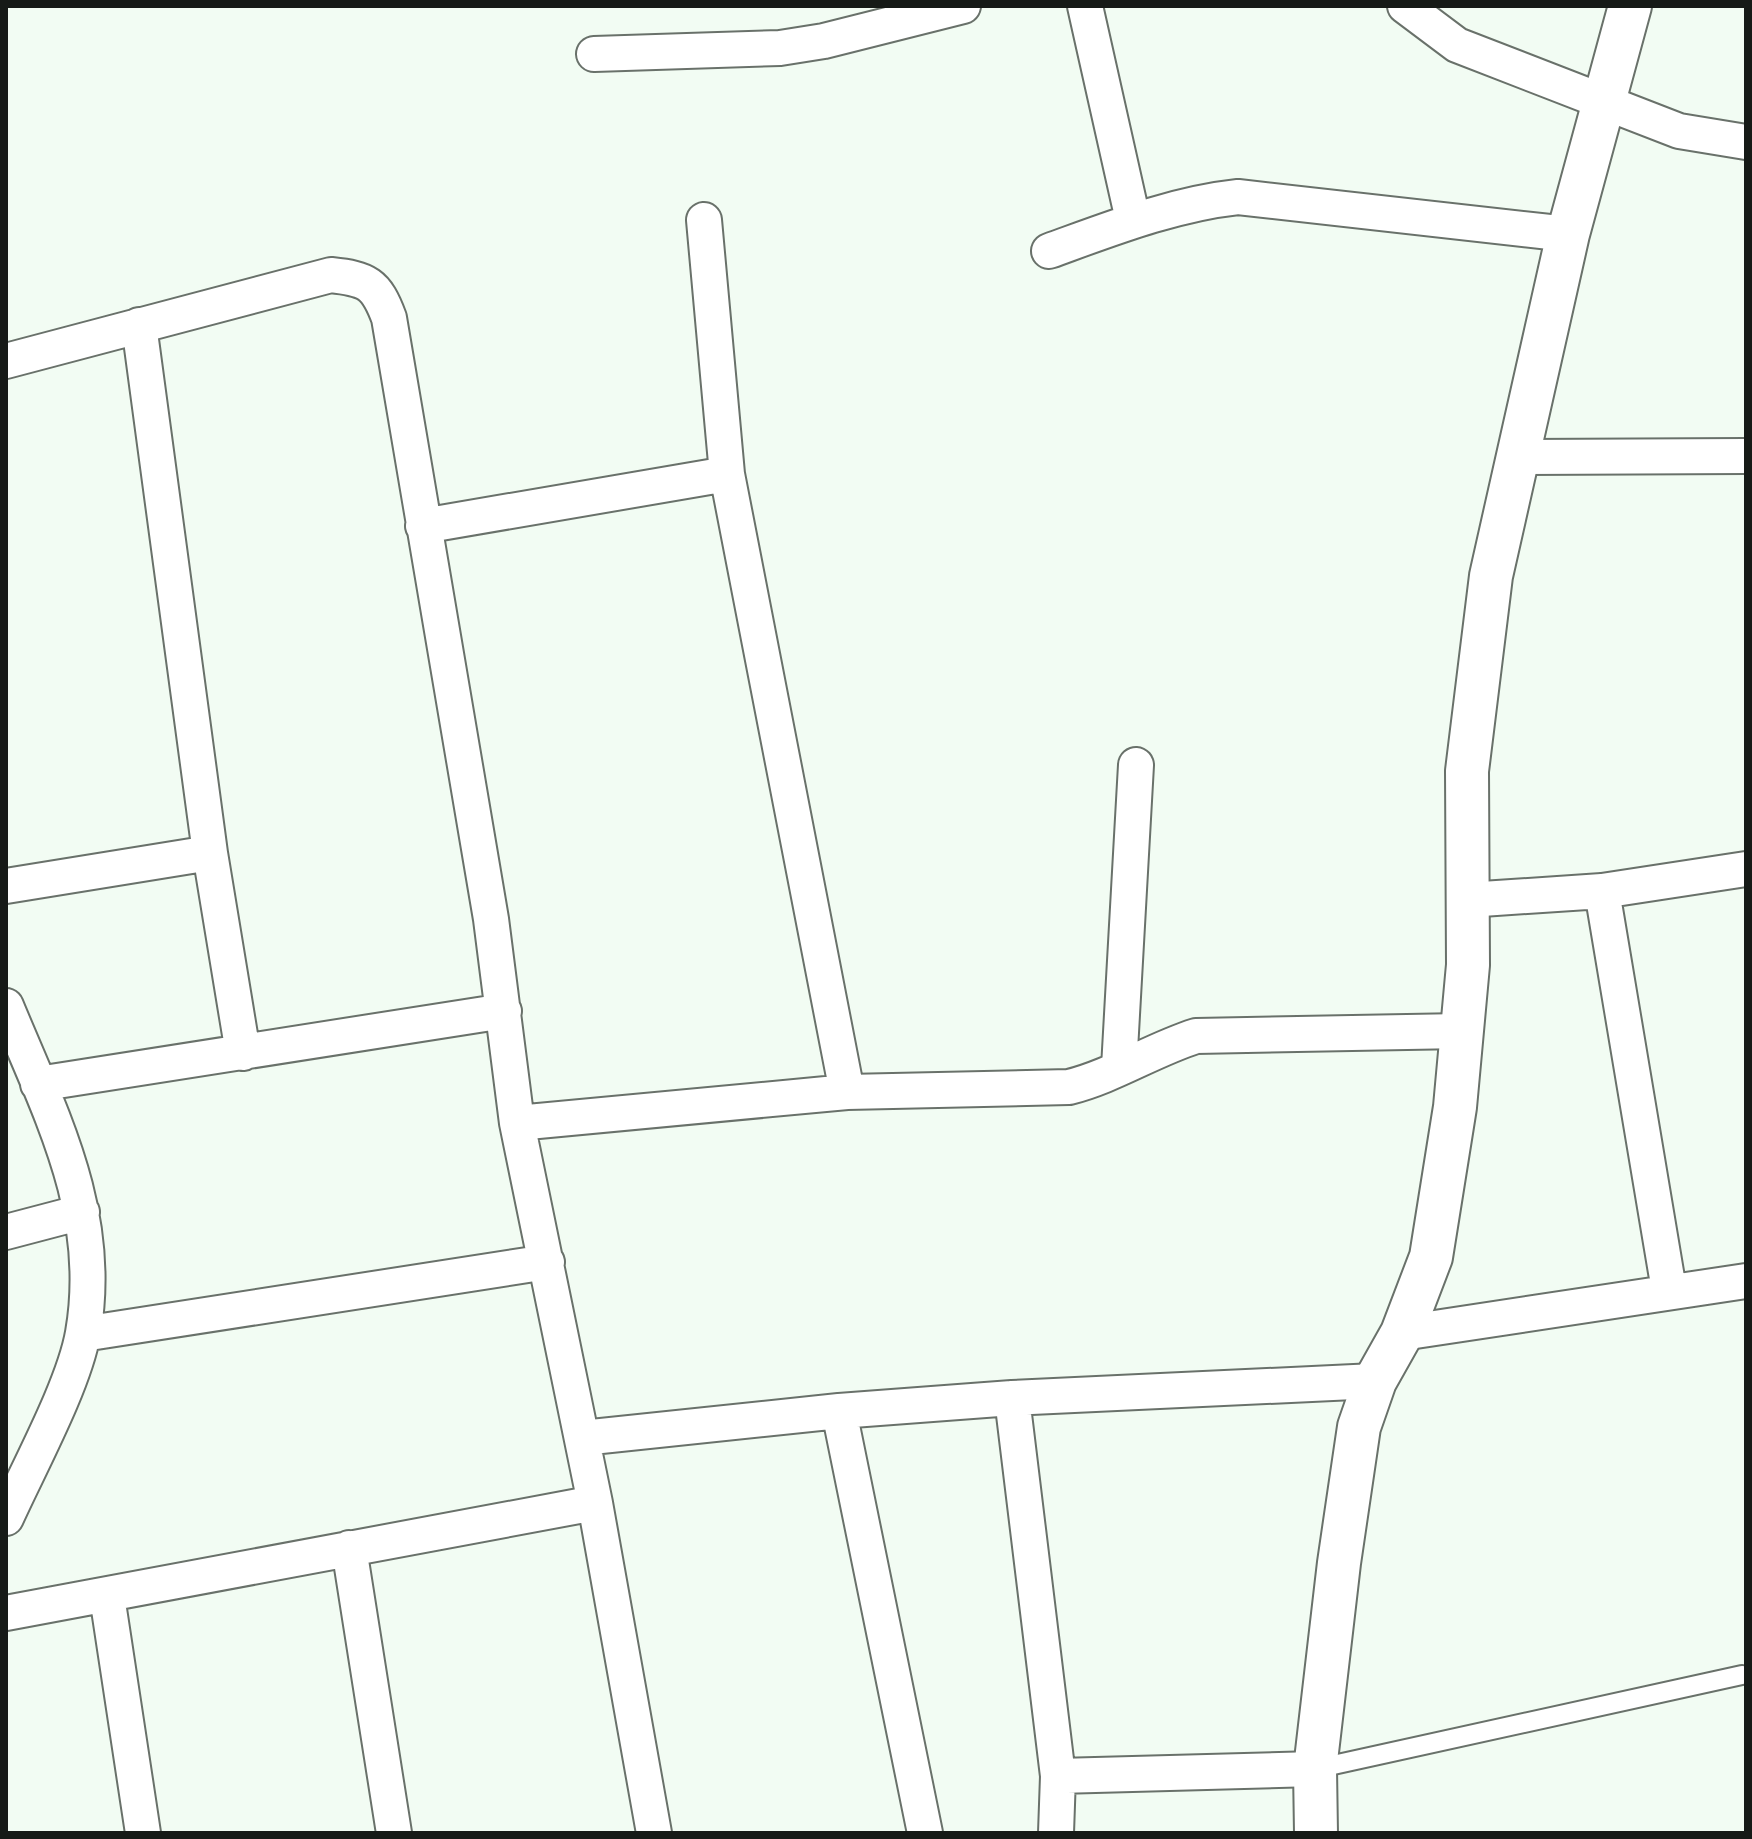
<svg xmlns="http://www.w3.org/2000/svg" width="1752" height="1839" font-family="'Varela Round',sans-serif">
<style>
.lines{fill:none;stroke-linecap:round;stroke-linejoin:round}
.service-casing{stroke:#69716a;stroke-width:22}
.minor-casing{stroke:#69716a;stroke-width:38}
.tertiary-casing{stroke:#69716a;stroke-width:46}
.service{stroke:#fff;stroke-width:18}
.minor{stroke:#fff;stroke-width:34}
.tertiary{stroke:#fff;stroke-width:42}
</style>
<rect width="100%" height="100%" fill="#f2fcf3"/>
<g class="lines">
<g class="service-casing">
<path id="service" d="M1315 1769 1742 1675"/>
</g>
<g class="minor-casing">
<path id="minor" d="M1085 6 1133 220
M1405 6 1457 45 1679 131 1746 142
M594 54 780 48 824 41 963 6
M704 220 727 474 847 1092
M1049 251C1110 229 1173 204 1238 197L1568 234
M139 325 210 853 243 1053
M6 361 331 275C367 279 376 283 389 318L491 919 517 1123 595 1503 654 1833
M1517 457 1746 456
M423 526 727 474
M6 886 210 853
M1602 891 1669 1290
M1467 900 1602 891 1746 869
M6 1006C50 1113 104 1212 83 1333 74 1385 29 1467 6 1518
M1119 1068 1136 765
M38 1084 504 1011
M517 1123 847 1092 1069 1087C1113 1076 1152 1050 1196 1036L1462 1031
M6 1232 82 1212
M1402 1333 1746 1281
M83 1334 547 1262
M1012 1398 1058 1776 1056 1833
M839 1411 925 1833
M582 1438 839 1411 1012 1398 1375 1381
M349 1548 394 1833
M107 1596 143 1833
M6 1613 595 1503
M1058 1776 1315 1769"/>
</g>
<g class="tertiary-casing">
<path id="tertiary" d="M1316 1833 1315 1769 1339 1563 1359 1427 1375 1381 1402 1333 1431 1257 1455 1107 1468 965 1467 771 1491 576 1568 234 1630 6"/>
</g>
<use href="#service" class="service"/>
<use href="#minor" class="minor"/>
<use href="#tertiary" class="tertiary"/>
</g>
<rect width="1752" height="1839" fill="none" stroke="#161a17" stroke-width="16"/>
</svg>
